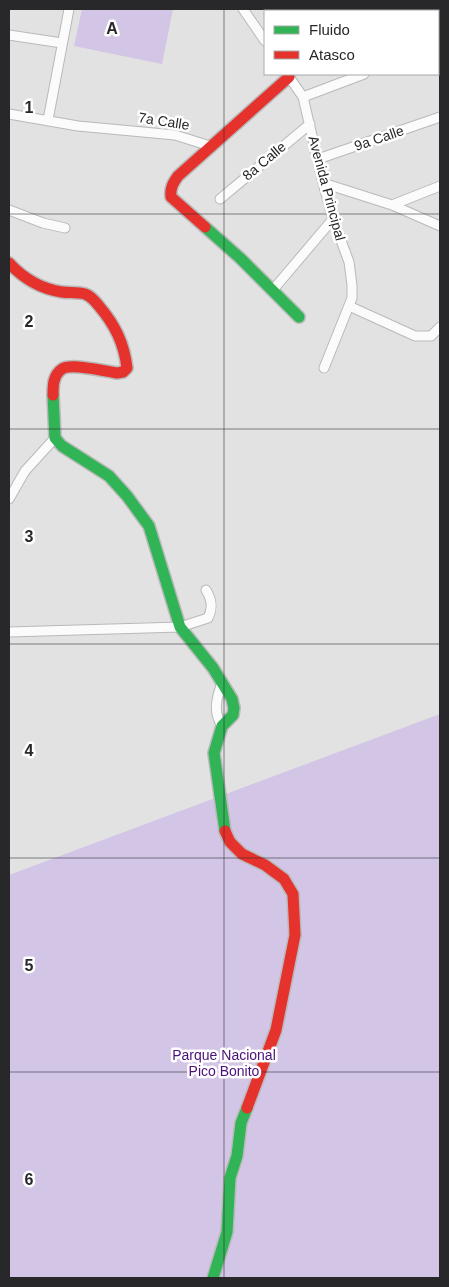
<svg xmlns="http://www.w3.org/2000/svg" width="449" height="1287" font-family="Helvetica,sans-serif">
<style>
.green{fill:#d2c5e6}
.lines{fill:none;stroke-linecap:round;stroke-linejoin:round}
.street-casing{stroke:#b9b9ba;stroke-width:11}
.fast-casing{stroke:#b9b9ba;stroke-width:14}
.jam-casing{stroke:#b9b9ba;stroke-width:14}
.street{stroke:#fbfbfb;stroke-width:9}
.fast{stroke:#30b455;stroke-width:11}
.jam{stroke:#e5322d;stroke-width:11}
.grid{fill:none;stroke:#282729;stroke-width:1;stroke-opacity:0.55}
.labels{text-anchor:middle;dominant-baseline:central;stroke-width:5;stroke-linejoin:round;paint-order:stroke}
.street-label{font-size:14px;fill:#282729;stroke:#fff}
.park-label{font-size:14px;fill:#491179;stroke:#fff}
.grid-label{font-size:16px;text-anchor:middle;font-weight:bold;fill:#282729;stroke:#fff;stroke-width:5;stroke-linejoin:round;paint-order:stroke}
</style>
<rect width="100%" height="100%" fill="#e2e2e3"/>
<path class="green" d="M82 9H173L162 64 74 46Z
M440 714V1278H9V875Z"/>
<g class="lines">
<g class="street-casing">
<path id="street" d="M243 9 265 41
M340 11 345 9
M9 35 62 43
M438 45 440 44
M287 74 303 97 323 183 333 219 349 262 352 285V298L324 368
M303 97 364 74
M9 114 78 126 175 135 210 146
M48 120 69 9
M318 159 440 117
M323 183 392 205 440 186
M220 199 310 124
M392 205 440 226
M9 210 43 223 65 228
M272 291 333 219
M349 306 415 336H431L440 327
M9 499 25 471 55 438
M9 632 180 627 208 618C213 608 212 600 206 590
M222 683C216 699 213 712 222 726"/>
</g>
<g class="fast-casing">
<path id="fast" d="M205 227 240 258 299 317
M53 395 55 438 62 446 109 476 127 496 149 526 180 627 213 668 232 699 234 708 233 715 222 726 214 753 225 831
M213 1278 227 1232 230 1178 237 1156 241 1123 247 1108"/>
</g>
<g class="jam-casing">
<path id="jam" d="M205 227 171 197C170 188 173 183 178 176L289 77
M9 263C23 278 41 289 62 292 69 293 77 292 85 294 91 296 95 301 99 306 115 325 124 343 127 368L123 372 117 373C105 371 71 363 62 369 53 375 53 386 53 395
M225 831 230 842 242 854 265 865 284 879 293 894 295 935 276 1030 247 1108"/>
</g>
<use href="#street" class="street"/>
<use href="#fast" class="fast"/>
<use href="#jam" class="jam"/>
</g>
<path class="grid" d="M224 9V1278M9 214H440M9 429H440M9 644H440M9 858H440M9 1072H440"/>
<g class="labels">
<g class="street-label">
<text transform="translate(164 121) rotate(9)">7a Calle</text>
<text transform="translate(379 138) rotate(-19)">9a Calle</text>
<text transform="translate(264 161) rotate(-40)">8a Calle</text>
<text transform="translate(327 188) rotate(75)">Avenida Principal</text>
</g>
<g class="park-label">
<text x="224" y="1055">Parque Nacional<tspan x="224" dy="16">Pico Bonito</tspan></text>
</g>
</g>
<g class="grid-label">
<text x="112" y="34">A</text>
<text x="29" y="113">1</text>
<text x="29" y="327">2</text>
<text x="29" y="542">3</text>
<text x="29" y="756">4</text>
<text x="29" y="971">5</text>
<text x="29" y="1185">6</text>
</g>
<rect width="449" height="1287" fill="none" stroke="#282729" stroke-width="20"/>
<rect x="264" y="10" width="175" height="65" fill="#ffffff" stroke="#a9a9a9"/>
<rect x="274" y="26" width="25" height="8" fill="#30b455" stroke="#a9a9a9"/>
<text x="309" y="35" font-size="15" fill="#282729">Fluido</text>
<rect x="274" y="51" width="25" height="8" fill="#e5322d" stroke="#a9a9a9"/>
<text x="309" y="60" font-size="15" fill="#282729">Atasco</text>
</svg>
